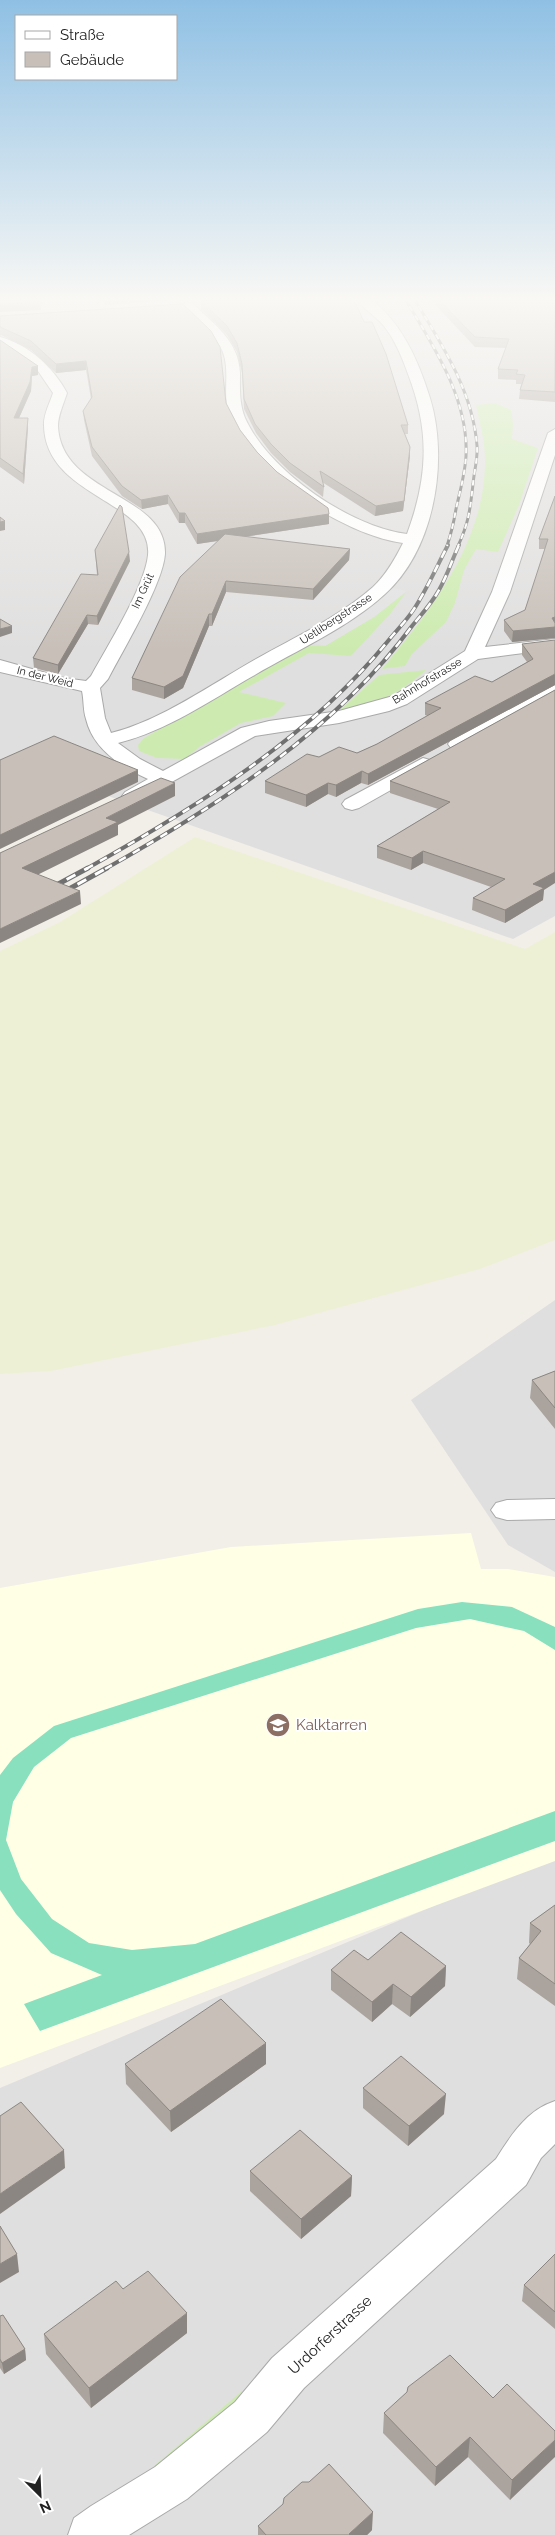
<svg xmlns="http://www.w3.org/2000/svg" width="555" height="2535" font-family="Raleway,sans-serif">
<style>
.residential{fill:#e0dfdf}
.education{fill:#ffffe5}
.farmland{fill:#eef0d5}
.grass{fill:#cdebb0}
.pitch{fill:#88e0be}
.parking{fill:#e2e2e2}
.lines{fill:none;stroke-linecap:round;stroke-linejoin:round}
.minor-casing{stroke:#a9a9a9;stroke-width:2}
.minor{fill:#fff;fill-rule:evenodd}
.rail-far2-casing{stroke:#707070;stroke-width:3}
.rail-far1-casing{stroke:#707070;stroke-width:4}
.rail-casing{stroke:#707070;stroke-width:5}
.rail-far2{stroke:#fff;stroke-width:2;stroke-dasharray:5.5;stroke-linecap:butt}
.rail-far1{stroke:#fff;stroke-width:2.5;stroke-dasharray:8;stroke-linecap:butt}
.rail{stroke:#fff;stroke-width:3;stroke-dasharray:10;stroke-linecap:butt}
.wall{fill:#aba49e}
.shaded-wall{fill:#8b8681}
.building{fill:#c7bfb8;stroke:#8b8681}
.labels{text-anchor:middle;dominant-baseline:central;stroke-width:4;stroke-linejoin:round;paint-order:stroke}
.far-street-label{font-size:11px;fill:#222;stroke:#fff}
.near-education-label{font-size:15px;fill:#785e54;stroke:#fff;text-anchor:start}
.near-street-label{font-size:15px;fill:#222;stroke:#fff}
</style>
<rect width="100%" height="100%" fill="#f2efe9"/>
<path class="residential" d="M0 297H555V916L513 939 108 796 0 849Z
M555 1300V1572L508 1545 411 1400Z
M555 1855V2535H0V2088Z"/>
<path class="education" d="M471 1533 481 1569H508L555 1577V1861L0 2068V1588L231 1547Z"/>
<path class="farmland" d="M195 837 525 949 555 932V1240L480 1269 275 1325 51 1371 0 1374V951L60 922Z"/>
<path class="grass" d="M495 403 511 410 513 423 512 439 538 448 519 505 498 552 476 549 464 570 455 603 446 622 412 654 405 666 382 669C430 611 483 545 485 465 486 445 480 424 476 405Z
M407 591 390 614 351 656 309 653 239 692 286 703 273 716 241 723 199 747 185 759 157 758 139 751 138 745 144 738 305 646H325L374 617Z
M426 670C398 695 377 704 340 710L379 675Z
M242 2391 246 2397 157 2470 154 2466Z"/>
<path class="pitch" d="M462 1602 512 1607 555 1627V1650L524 1631 470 1619 416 1628 71 1738 34 1767 13 1802 6 1840 21 1879 52 1919 89 1943 132 1950 195 1944 555 1811V1841L40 2031 24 2004 102 1975 51 1953 16 1914 0 1890V1775L13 1758 54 1726 418 1609Z"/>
<path class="parking" d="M383 586 407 591 374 617 325 646 305 641Z"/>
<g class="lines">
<g class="minor-casing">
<path id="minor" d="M354 297H368C401 321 418 359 430 398 449 460 435 549 385 594 348 628 297 650 253 676 211 700 167 731 118 743L140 759 163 771 241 728 269 721 339 711 393 696 465 651 492 592 548 433 555 429V455L510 592 485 647 555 639V649L478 659 407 704 389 711 339 723 255 736 139 800 132 802 125 800 122 796 125 792 148 779C121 767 93 749 86 719 83 710 84 700 82 691L0 672V660L64 678 86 681 91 676C107 647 145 586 148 555 153 500 46 498 44 426 43 415 50 403 53 393L38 371 0 346V337C28 344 54 368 67 393 64 403 58 415 58 426 61 495 167 493 165 554 163 584 123 650 108 679L100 688 105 718 111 733C160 721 212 684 256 659 295 637 339 617 373 587 386 575 395 559 403 543 343 535 248 473 229 414 222 393 231 370 222 350 213 331 193 322 181 306L187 302 192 303C213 323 239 341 240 373 240 388 239 403 245 418 269 471 350 527 407 534 428 477 430 431 408 374 402 357 395 340 384 326 375 315 362 308 354 297Z
M555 685V699L465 748H451L448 744 451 740Z
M423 758 430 760 433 764 430 768 359 808 352 810 345 808 342 804 345 800Z
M555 1499V1519L507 1520 496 1517 491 1510 496 1503 507 1500Z
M555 2101V2144L541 2158 526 2185 304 2388 267 2432 187 2499 129 2535H68L74 2518 91 2506 155 2467 235 2402 272 2358 496 2159C511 2135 527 2110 555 2101Z"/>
</g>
<use href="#minor" class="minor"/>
<g class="rail-far2-casing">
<path id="rail-far2" d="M404 297C432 344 469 398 466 456 465 474 460 491 456 509 454 521 451 534 447 546
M413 297C441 343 473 391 477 446 478 458 474 472 473 484 470 510 469 522 458 546"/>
</g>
<g class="rail-far1-casing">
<path id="rail-far1" d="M86 869C195 808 308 739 388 641 396 631 407 620 414 609 427 589 437 566 448 545
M105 869C217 806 335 731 412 626 421 615 432 603 439 590 447 576 452 560 459 545"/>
</g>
<g class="rail-casing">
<path id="rail" d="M49 889 88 868
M60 894 107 868"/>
</g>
<use href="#rail-far2" class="rail-far2"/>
<use href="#rail-far1" class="rail-far1"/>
<use href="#rail" class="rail"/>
</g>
<path class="wall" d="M99 297H208L105 305Z
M428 297H555V402L519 399 520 390 521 384H516V380L498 379V369L506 348 475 347Z
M201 301 408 425V434H405L410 447V456L403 511 375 516 322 482 324 487 323 497 290 472 271 453 256 433 244 409 242 373 237 352 227 335 201 309Z
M0 316 226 403 240 430 257 452 277 472 329 514V524L245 537 350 549 349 560 313 600 226 592 212 626H209L183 688 164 699 132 690V678L218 541 197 544 185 523H179L168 504 142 509 122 496 92 456 84 420 83 411 91 399 86 370 56 373 31 350 1 335 0 336Z
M0 340 38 375 32 376 31 391 19 418H28V427L24 484 0 467Z
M555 496V638L512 642 504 631V620L525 610 545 549H539V539Z
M95 550 130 561 98 625 88 624 58 674 34 668 33 658 97 575Z
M522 644 555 685 368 785 361 783 336 797 328 794 306 807 265 793V781L319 757 357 753 377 744 428 716 425 715V703L492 682 527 662 522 655Z
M555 690 543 900 505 923 472 910 473 898 491 887 423 863 411 870 377 858V846L438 809 390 793V781Z
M555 1371V1429L530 1398 532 1380Z
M555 1905V2006L517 1979 519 1958 530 1944 529 1943 530 1923Z
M368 1960 446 1966 445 1986 410 2017 392 2004 372 2022 331 1990V1970Z
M125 2064H266L171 2132 126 2084Z
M363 2088 444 2114 408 2146 363 2108Z
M250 2171 352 2176 351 2196 301 2239 250 2191Z
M555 2254V2329L522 2301 524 2285Z
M123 2289 187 2333 91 2408 46 2354 44 2334Z
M0 2316 25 2349 26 2360 4 2374 0 2368Z
M493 2398 555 2431 510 2500 468 2457 435 2486 383 2433 384 2413Z
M258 2526 372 2530 367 2535H258Z"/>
<path class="shaded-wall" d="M105 297H208L105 305Z
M40 301 41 310 0 312V304Z
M86 361V370L56 373V364Z
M38 366V375L32 376 31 391 15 427 14 418 32 367Z
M28 418V427L24 484 23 474Z
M410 447V456L403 511 375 516 376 506Z
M168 495V504L142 509 141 500Z
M179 513H185V523H179Z
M329 514V524L197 544V534Z
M5 521V530L0 531V522Z
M350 549 349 560 313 600V589Z
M129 552 130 561 98 625 97 616Z
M226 581V592L212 626V614Z
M209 614V626L183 688 164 699V687Z
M87 615 88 624 58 674V665Z
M555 617V638L512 642 513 631Z
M12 626V633L0 637V629Z
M555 674V685L368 785V774Z
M138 770V782L0 849V835Z
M362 771 361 783 336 797V785Z
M175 783V796L118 825V835L23 882 22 868 106 818Z
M328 783V794L306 807V795Z
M423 851V863L411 870 412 858Z
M555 872V883L544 890 543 900 505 923V910L533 884Z
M80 891 81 904 0 943V929Z
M446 1966 445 1986 410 2017 411 1997Z
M393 1984 392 2004 372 2022V2002Z
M266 2043V2064L171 2132 170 2111Z
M446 2094 444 2114 408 2146 409 2126Z
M64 2150 65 2168 0 2214V2194Z
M352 2176 351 2196 301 2239V2219Z
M17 2254 19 2272 0 2283V2264Z
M187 2313V2333L91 2408 89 2388Z
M25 2349 26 2360 4 2374 2 2363Z
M470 2437 468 2457 435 2486 436 2467Z
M555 2440V2457L510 2500 512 2480Z
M373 2512 372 2530 367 2535H349V2534Z"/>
<path class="building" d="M0 297H35L40 301 0 304Z
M234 297H340L356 304 364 322H372L386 354 408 425H401L410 447 404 501 376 506 320 471 324 487 290 463 271 444 255 424 244 399 242 364 237 343 227 326 201 301Z
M436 297H555V392L520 390 525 375 516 374 518 370 498 369 509 339 475 337Z
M183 304 211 331 220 347 226 403 240 430 257 452 277 472 328 508 329 514 197 534 185 513H179L168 495 141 500 122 486 92 447 83 411 92 397 86 361 56 364 31 341 0 327V316Z
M0 340 38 366 32 367 30 382 14 418H28L23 474 0 458Z
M555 496V617L552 618 555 623V627L513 631 504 620 525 610 548 539H539Z
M120 505 122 507 129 552 97 616 87 615 58 665 33 658 81 574 98 575 95 550Z
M0 517 5 521 0 522Z
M225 534 350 549 313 589 226 581 212 614H209L183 676 164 687 132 678 180 577Z
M0 619 12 626 0 629Z
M555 640V674L368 774 362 771 336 785 328 783 306 795 265 781 307 754 319 757 339 747 357 753 377 744 441 708 425 703 475 676 492 682 533 659 522 644Z
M555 690V872L533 884 544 888 505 910 473 898 505 879 423 851 412 858 377 846 450 802 390 781Z
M54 736 138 770 0 835V760Z
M161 778 175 783 106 818 118 822 22 868 80 891 0 929V853Z
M555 1371V1408L532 1380Z
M555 1905V1984L519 1958 541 1931 530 1923Z
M401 1932 446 1966 411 1997 393 1984 372 2002 331 1970 354 1950 368 1960Z
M221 1999 266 2043 170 2111 125 2064Z
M401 2056 446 2094 409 2126 363 2088Z
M21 2102 64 2150 0 2194V2116Z
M300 2130 352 2176 301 2219 250 2171Z
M0 2226 17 2254 0 2264Z
M555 2254V2312L524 2285Z
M148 2271 187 2313 89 2388 44 2334 116 2281 123 2289Z
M3 2315 25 2349 2 2363 0 2359V2316Z
M450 2355 493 2398 507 2384 555 2431V2440L512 2480 470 2437 436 2467 384 2413 407 2392 408 2387Z
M329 2464 373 2512 349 2534 350 2535H266L258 2526 283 2504 284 2498 302 2482H309Z"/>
<linearGradient id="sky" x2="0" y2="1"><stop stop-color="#8fc0e4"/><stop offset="0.46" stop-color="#f9f8f5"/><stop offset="1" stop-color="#f9f8f5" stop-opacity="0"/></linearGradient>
<rect width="555" height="651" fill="url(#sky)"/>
<defs>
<g id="school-disc" transform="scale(1.25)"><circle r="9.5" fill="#8d6e63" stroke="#fff"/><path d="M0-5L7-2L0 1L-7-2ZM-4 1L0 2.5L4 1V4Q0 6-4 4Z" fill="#fff"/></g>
</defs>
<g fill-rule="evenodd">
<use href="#school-disc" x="278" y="1725"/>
</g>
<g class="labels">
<g class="far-street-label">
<text transform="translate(143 591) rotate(-65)">Im Grüt</text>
<text transform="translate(336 619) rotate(-33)">Uetlibergstrasse</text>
<text transform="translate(45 677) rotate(14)">In der Weid</text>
<text transform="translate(427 681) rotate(-31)">Bahnhofstrasse</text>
</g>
<g class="near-education-label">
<text x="296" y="1725">Kalktarren</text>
</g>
<g class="near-street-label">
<text transform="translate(330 2335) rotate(-43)">Urdorferstrasse</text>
</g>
</g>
<rect x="15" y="15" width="162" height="65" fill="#ffffff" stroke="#a7a7a7"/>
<rect x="25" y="31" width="25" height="8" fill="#ffffff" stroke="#a7a7a7"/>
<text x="60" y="40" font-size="15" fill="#222222">Straße</text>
<rect x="25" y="52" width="25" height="15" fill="#c7bfb8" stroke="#a7a7a7"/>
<text x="60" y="65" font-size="15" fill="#222222">Gebäude</text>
<g transform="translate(40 2495) rotate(156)" stroke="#ffffff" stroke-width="4" paint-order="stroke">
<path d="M0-4L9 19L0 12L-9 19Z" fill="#222222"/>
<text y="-8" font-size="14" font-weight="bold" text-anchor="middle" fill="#222222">N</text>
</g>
</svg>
